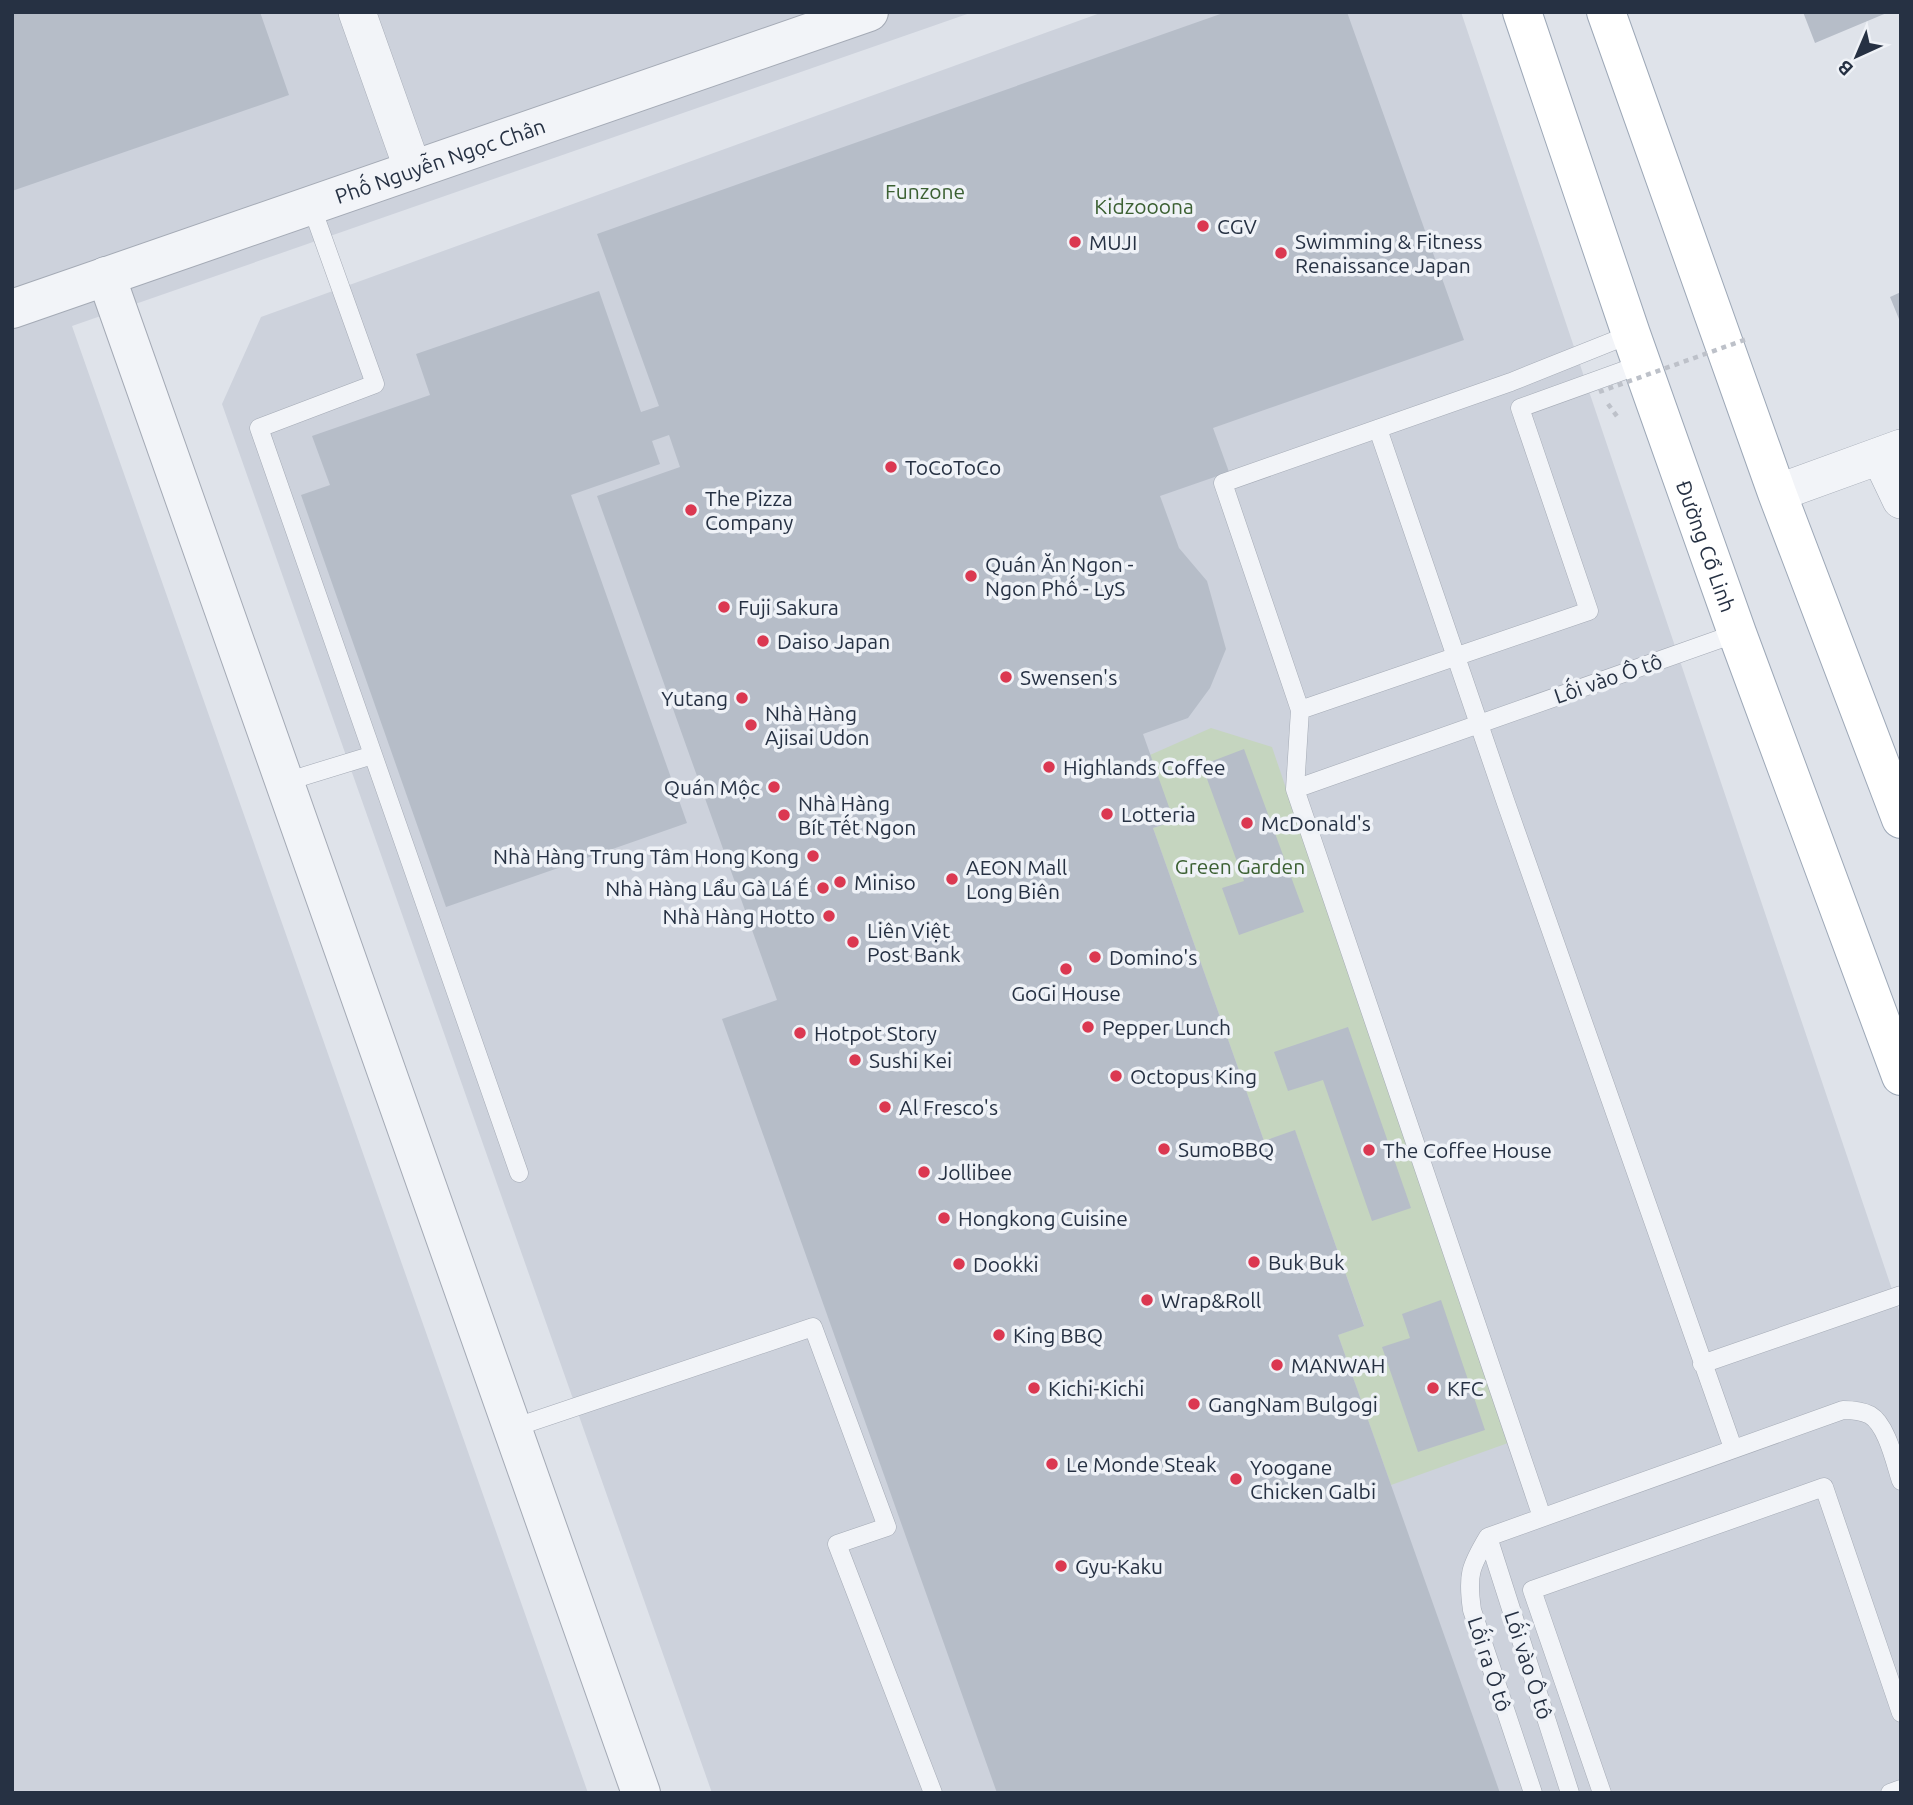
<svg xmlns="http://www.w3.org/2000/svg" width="1913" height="1805" font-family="Ubuntu,sans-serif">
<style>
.built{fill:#cdd2dc}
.green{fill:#c5d5bf}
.building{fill:#b6bdc8}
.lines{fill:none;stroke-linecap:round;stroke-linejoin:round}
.service-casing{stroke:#a4aab5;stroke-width:19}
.minor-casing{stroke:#a4aab5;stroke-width:38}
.tertiary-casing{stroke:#a4aab5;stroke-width:40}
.primary-casing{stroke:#9da8b7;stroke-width:40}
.path{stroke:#bdc1c9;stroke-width:4.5;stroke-dasharray:5 5;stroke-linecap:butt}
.service{stroke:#f2f4f8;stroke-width:18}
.minor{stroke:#f2f4f8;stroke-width:37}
.tertiary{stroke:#f2f4f8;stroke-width:38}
.primary{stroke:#fff;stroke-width:38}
.path-bridge{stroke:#bdc1c9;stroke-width:4.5;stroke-dasharray:5 5;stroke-linecap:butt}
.poi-dot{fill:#db3851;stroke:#eff2f7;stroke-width:2.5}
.labels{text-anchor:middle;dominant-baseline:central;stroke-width:7;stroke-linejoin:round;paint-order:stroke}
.street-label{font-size:21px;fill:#263143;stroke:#eff2f7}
.park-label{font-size:21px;fill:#3b6032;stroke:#eff2f7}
.poi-label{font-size:21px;fill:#263143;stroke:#eff2f7;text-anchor:start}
</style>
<rect width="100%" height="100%" fill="#dfe3ea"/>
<path class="built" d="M12 12H973L72 326 588 1793H12Z
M1103 12H1461L1901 1316V1793H712L222 404 261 317Z"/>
<path class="green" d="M1211 728 1272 747 1508 1443 1391 1485 1338 1335 1364 1325 1295 1131 1264 1141 1153 828 1173 821 1150 755Z"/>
<path class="building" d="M12 12H260L289 95 12 191Z
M1226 12H1347L1464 340 1213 428 1229 472 1160 496 1179 548 1207 581 1226 649 1210 688 1188 718 1143 734 1174 821 1153 828 1264 1141 1295 1130 1364 1326 1338 1335 1500 1793H997L722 1019 777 1000 597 496 680 467 669 435 652 441 660 464 571 495 687 823 446 907 301 495 330 485 312 436 430 395 416 354 599 291 641 412 659 406 597 234Z
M1803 12H1889L1815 43Z
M1901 292V324L1890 297Z
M1244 749 1304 912 1239 935 1222 888 1244 881 1202 765Z
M1348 1027 1411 1208 1372 1221 1323 1080 1288 1091 1274 1052Z
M1441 1300 1485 1430 1418 1452 1382 1347 1410 1338 1402 1314Z"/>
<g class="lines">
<g class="service-casing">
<path id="service" d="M311 205 375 384 259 428 519 1173
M1378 429 1506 803 1733 1448
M1300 710 1589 611 1520 408 1642 364
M285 782 373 755
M1295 789 1737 633
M1702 1364 1901 1295
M513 1428 813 1327 887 1527 837 1544 933 1793
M1542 1517 1295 789 1300 710 1223 483 1511 382 1631 334
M1488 1537 1843 1410C1852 1410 1862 1411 1870 1415 1887 1425 1895 1463 1901 1481
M1488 1537C1470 1567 1467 1575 1472 1610L1533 1793
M1488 1537 1570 1793
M1602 1793 1532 1590 1824 1487 1901 1713
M1890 1793 1901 1789"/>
</g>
<g class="minor-casing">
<path id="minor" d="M357 12 413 170
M1880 456 1901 500
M1777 493 1901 448"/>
</g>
<g class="tertiary-casing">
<g id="tertiary">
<path d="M106 276 641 1793"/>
<path id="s1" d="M12 309 869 12"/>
</g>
</g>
<g class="primary-casing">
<g id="primary">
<path id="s2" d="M1522 12 1631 334 1737 633 1901 1076"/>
<path d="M1606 12 1777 493 1901 819"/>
</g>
</g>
<path class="path" d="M1608 404 1619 419"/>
<use href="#service" class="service"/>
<use href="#minor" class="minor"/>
<use href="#tertiary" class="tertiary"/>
<use href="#primary" class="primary"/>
<path class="path-bridge" d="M1599 392 1747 339"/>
</g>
<g class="poi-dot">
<circle cx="1203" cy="226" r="7"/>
<circle cx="1075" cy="242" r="7"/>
<circle cx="1281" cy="253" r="7"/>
<circle cx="891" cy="467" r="7"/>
<circle cx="691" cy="510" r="7"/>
<circle cx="971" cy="576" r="7"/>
<circle cx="724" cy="607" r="7"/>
<circle cx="763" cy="641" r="7"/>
<circle cx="1006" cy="677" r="7"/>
<circle cx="742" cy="698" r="7"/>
<circle cx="751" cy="725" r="7"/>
<circle cx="1049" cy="767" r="7"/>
<circle cx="774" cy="787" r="7"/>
<circle cx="1107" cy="814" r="7"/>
<circle cx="784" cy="815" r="7"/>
<circle cx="1247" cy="823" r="7"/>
<circle cx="813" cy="856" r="7"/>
<circle cx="952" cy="879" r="7"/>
<circle cx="840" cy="882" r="7"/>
<circle cx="823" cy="888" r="7"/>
<circle cx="829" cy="916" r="7"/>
<circle cx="853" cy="942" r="7"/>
<circle cx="1095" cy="957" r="7"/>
<circle cx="1066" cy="969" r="7"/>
<circle cx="1088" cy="1027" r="7"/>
<circle cx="800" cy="1033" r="7"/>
<circle cx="855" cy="1060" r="7"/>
<circle cx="1116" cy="1076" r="7"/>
<circle cx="885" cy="1107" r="7"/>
<circle cx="1164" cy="1149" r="7"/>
<circle cx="1369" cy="1150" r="7"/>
<circle cx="924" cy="1172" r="7"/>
<circle cx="944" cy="1218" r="7"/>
<circle cx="1254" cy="1262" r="7"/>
<circle cx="959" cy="1264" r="7"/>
<circle cx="1147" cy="1300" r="7"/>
<circle cx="999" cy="1335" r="7"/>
<circle cx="1277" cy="1365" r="7"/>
<circle cx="1034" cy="1388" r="7"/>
<circle cx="1433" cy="1388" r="7"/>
<circle cx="1194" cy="1404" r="7"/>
<circle cx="1052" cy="1464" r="7"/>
<circle cx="1236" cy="1479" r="7"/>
<circle cx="1061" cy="1566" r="7"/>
</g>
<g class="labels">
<g class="street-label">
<text stroke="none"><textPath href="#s1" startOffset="453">Phố Nguyễn Ngọc Chân</textPath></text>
<text stroke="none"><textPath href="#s2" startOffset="565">Đường Cổ Linh</textPath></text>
<text transform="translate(1608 678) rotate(-19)">Lối vào Ô tô</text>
<text transform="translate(1490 1664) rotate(72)">Lối ra Ô tô</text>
<text transform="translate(1529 1665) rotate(72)">Lối vào Ô tô</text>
</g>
<g class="park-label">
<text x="925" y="191">Funzone</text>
<text x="1144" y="206">Kidzooona</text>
<text x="1240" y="866">Green Garden</text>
</g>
<g class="poi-label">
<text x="1217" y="226">CGV</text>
<text x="1295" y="241">Swimming &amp; Fitness<tspan x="1295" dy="24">Renaissance Japan</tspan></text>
<text x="1089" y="242">MUJI</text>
<text x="905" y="467">ToCoToCo</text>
<text x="705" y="498">The Pizza<tspan x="705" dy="24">Company</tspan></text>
<text x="985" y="564">Quán Ăn Ngon -<tspan x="985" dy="24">Ngon Phố - LyS</tspan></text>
<text x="738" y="607">Fuji Sakura</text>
<text x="777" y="641">Daiso Japan</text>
<text x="1020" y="677">Swensen's</text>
<text x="728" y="698" text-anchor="end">Yutang</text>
<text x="765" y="713">Nhà Hàng<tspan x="765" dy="24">Ajisai Udon</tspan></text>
<text x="1063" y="767">Highlands Coffee</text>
<text x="760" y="787" text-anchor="end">Quán Mộc</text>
<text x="798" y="803">Nhà Hàng<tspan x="798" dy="24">Bít Tết Ngon</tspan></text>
<text x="1121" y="814">Lotteria</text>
<text x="1261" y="823">McDonald's</text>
<text x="799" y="856" text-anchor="end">Nhà Hàng Trung Tâm Hong Kong</text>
<text x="966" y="867">AEON Mall<tspan x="966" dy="24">Long Biên</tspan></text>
<text x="854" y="882">Miniso</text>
<text x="809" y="888" text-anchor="end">Nhà Hàng Lẩu Gà Lá É</text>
<text x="815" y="916" text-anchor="end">Nhà Hàng Hotto</text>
<text x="867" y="930">Liên Việt<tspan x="867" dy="24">Post Bank</tspan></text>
<text x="1109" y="957">Domino's</text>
<text x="1066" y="993" text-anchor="middle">GoGi House</text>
<text x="1102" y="1027">Pepper Lunch</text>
<text x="814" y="1033">Hotpot Story</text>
<text x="869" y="1060">Sushi Kei</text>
<text x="1130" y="1076">Octopus King</text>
<text x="899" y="1107">Al Fresco's</text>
<text x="1178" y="1149">SumoBBQ</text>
<text x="1383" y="1150">The Coffee House</text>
<text x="938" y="1172">Jollibee</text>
<text x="958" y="1218">Hongkong Cuisine</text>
<text x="1268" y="1262">Buk Buk</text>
<text x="973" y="1264">Dookki</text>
<text x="1161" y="1300">Wrap&amp;Roll</text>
<text x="1013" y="1335">King BBQ</text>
<text x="1291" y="1365">MANWAH</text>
<text x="1048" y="1388">Kichi-Kichi</text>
<text x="1447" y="1388">KFC</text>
<text x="1208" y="1404">GangNam Bulgogi</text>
<text x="1066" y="1464">Le Monde Steak</text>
<text x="1250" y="1467">Yoogane<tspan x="1250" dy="24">Chicken Galbi</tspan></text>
<text x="1075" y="1566">Gyu-Kaku</text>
</g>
</g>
<rect width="1913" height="1805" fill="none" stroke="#263143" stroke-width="28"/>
<g transform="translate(1857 56) rotate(224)" stroke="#eff2f7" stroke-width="5" paint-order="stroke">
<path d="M0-5L12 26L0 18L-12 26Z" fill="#263143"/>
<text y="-10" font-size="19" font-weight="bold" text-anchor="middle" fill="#263143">B</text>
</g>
</svg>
